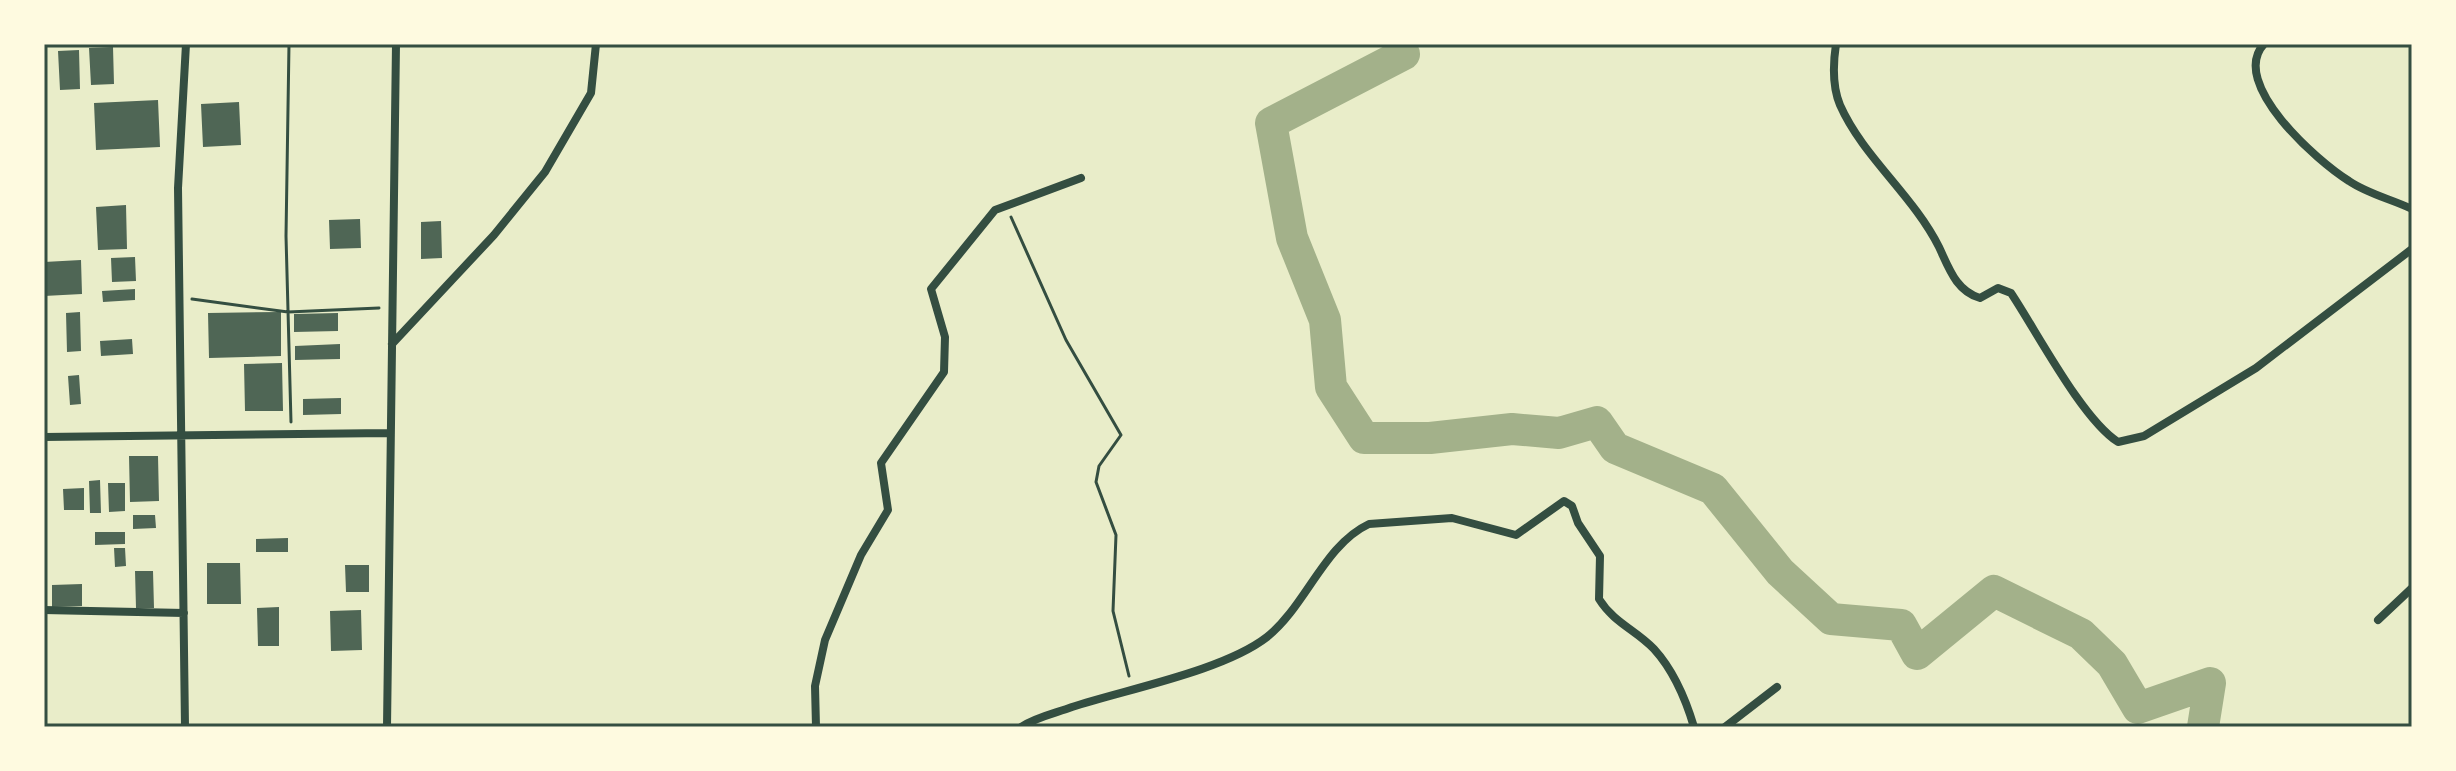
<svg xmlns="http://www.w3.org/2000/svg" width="2456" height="771" font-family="'DejaVu Sans',sans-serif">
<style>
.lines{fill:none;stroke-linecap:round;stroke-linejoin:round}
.river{stroke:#a3b18a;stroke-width:32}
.building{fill:#4f6655}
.path{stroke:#344e41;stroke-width:3}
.minor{stroke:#344e41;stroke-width:8}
.neatline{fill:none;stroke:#344e41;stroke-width:3}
</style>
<rect width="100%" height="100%" fill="#e9edc9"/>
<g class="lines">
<path class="river" d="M1399 44 1404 54 1271 123 1292 238 1325 320 1331 387 1364 438H1430L1512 429 1559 433 1597 422 1615 448 1713 489 1780 572 1831 619 1901 625 1917 654 1994 591 2081 634 2112 664 2138 708 2210 683 2203 727"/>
</g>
<path class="building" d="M113 47 114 84 91 85 89 48Z
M79 50 80 89 60 90 58 51Z
M158 100 160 147 96 150 94 103Z
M239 102 241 145 203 147 201 104Z
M126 205 127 249 98 250 96 207Z
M360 219 361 248 330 249 329 220Z
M441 221 442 258 421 259V222Z
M135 257 136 281 112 282 111 258Z
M81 260 82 294 44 296V262Z
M135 289V300L103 302 102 291Z
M80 312 81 351 67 352 66 313Z
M281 312V356L209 358 208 313Z
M338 313V331L294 332V314Z
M132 339 133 354 101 356 100 341Z
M340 344V359L295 360V346Z
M282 363 283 411H245L244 364Z
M79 375 81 404 70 405 68 376Z
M341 398V414L303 415V399Z
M129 456H158L159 501 130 502Z
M100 480 101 513H90L89 481Z
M108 483H125V511L109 512Z
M84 488V510H64L63 489Z
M133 515H155L156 528 133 529Z
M95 532H125V544L95 545Z
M288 538V552H256V539Z
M114 548H125L126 566 115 567Z
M207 563H240L241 604H207Z
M345 565H369V592H346Z
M135 571H153L154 608H136Z
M82 584V606L52 607V585Z
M279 607V646H258L257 608Z
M361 610 362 650 331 651 330 611Z"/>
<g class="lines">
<path class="path" d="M289 44 286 236 291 422
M1011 217 1066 340 1121 435 1099 466 1096 482 1116 535 1113 611 1129 676
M192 299 288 312 379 308"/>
<path class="minor" d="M1836 44C1833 64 1832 86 1840 105 1863 157 1913 195 1939 247 1949 268 1956 291 1980 298L1998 288 2011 293C2037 332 2082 419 2118 442L2144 436 2256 368 2412 249
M2264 44C2228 83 2318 162 2349 181 2368 194 2391 199 2412 209
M392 344 494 235 545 172 591 93 596 44
M44 437 389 433
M44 610 184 613
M2378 620 2412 588
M185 727 178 188 186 44
M387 727 396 44
M816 727 815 686 825 640 861 555 888 510 881 463 944 372 945 337 931 289 995 210 1081 178
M1021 727C1036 717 1056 713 1072 707 1127 689 1223 671 1267 637 1306 606 1324 545 1369 524L1452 518 1516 535 1564 501 1572 506 1578 523 1600 556 1599 599C1614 623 1636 630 1654 649 1674 671 1686 700 1694 727
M1725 727 1777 687"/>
</g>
<rect width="2456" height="771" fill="none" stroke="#fefae0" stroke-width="92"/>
<rect x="46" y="46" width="2364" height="679" class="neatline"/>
</svg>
